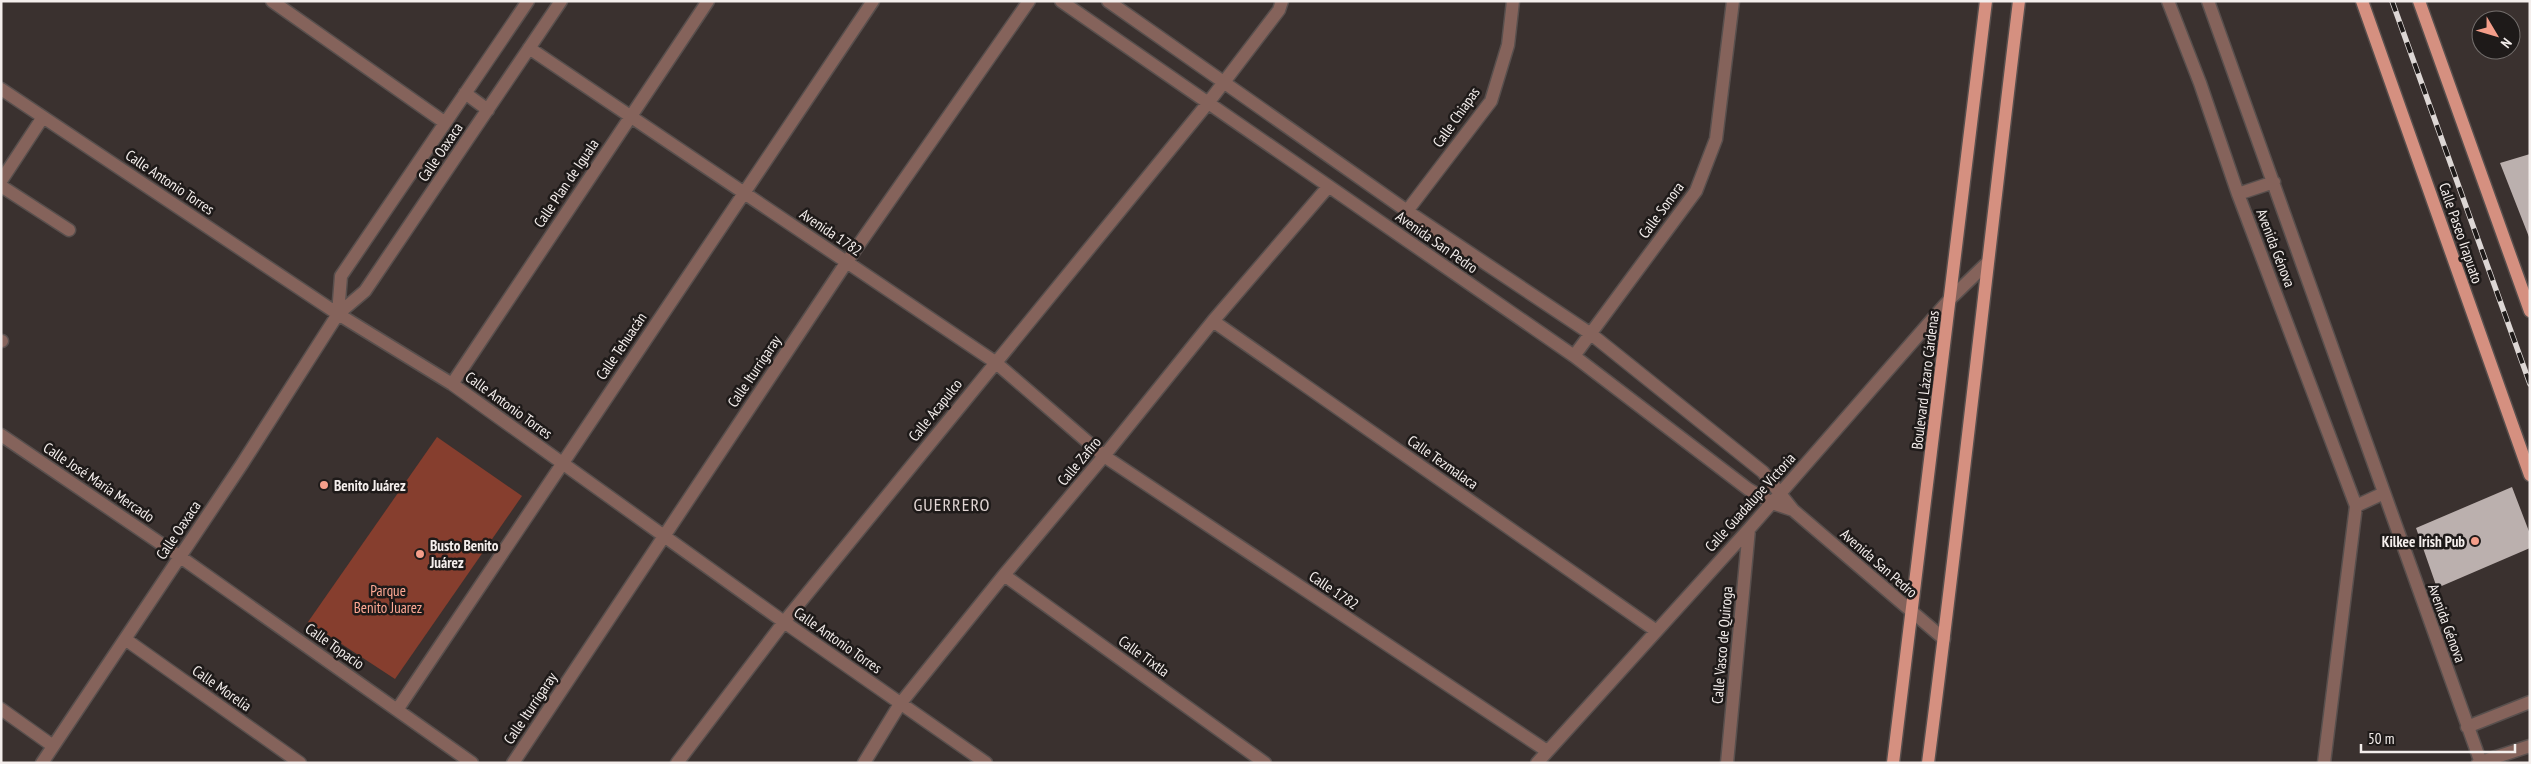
<svg xmlns="http://www.w3.org/2000/svg" width="2531" height="764" font-family="'PT Sans Narrow',sans-serif">
<style>
.green{fill:#863e2e}
.building{fill:#bbb0ae}
.lines{fill:none;stroke-linecap:round;stroke-linejoin:round}
.minor-casing{stroke:#584f4d;stroke-width:15}
.major-casing{stroke:#584f4d;stroke-width:15}
.minor{stroke:#85635b;stroke-width:12}
.major{stroke:#d59080;stroke-width:12}
.rail-casing{stroke:#ddd7d5;stroke-width:5.5}
.rail{stroke:#1e1a19;stroke-width:4;stroke-dasharray:11;stroke-linecap:butt}
.poi-dot{fill:#f49e8a;stroke:#1e1a19;stroke-width:2}
.labels{text-anchor:middle;dominant-baseline:central;stroke-width:5;stroke-linejoin:round;paint-order:stroke}
.street-label{font-size:15px;fill:#f4eeec;stroke:#1e1a19}
.poi-label{font-size:15px;font-weight:bold;fill:#f4eeec;stroke:#1e1a19;text-anchor:start}
.park-label{font-size:15px;fill:#ffa995;stroke:#1e1a19}
.quarter-label{font-size:18px;letter-spacing:1px;fill:#e2d6d4;stroke:#1e1a19}
</style>
<rect width="100%" height="100%" fill="#3a312f"/>
<path class="green" d="M437 437 522 496 395 679 308 622Z"/>
<path class="building" d="M2530 154V237H2529L2500 163Z
M2512 487 2530 534V548L2437 588 2416 528Z"/>
<g class="lines">
<g class="minor-casing">
<path id="minor" d="M272 1 444 122
M1061 1 1574 356 1748 489 1772 503 1793 510
M1108 1 1407 211 1591 334 1763 472 1793 510 1944 639
M2168 1 2200 83 2238 194 2356 506 2324 763
M2208 1 2481 763
M529 48 995 362 1104 456 1547 751
M1 89 338 314 452 384 784 622 986 763
M465 93 488 110
M1 181 43 117
M1 186 69 230
M2238 194 2274 182
M1407 211 1491 101 1508 45 1513 1
M338 314 341 276 528 1
M1213 321 1655 630
M1 341H2
M1574 356 1696 191 1716 139 1733 1
M452 384 708 1
M1 435 179 556 472 763
M2356 506 2384 493
M1004 575 1265 763
M125 639 300 763
M1 709 53 746
M397 710 873 1
M2467 727 2530 702
M42 763 242 464 338 314 365 291 561 1
M513 763 846 263 1029 1
M677 763 784 622 1208 103 1279 10 1282 1
M864 763 900 704 1004 575 1104 456 1213 321 1328 187
M1537 763 1749 529 1950 299 1986 264
M1727 763 1749 529
M2478 763 2530 746"/>
</g>
<g class="major-casing">
<path id="major" d="M2362 1 2530 475
M2419 1 2530 311
M1893 763 1986 1
M1928 763C1961 509 1988 255 2019 1"/>
</g>
<use href="#minor" class="minor"/>
<use href="#major" class="major"/>
<g class="rail-casing">
<path id="rail" d="M2392 1 2530 384"/>
</g>
<use href="#rail" class="rail"/>
</g>
<g class="poi-dot">
<circle cx="324" cy="485" r="5"/>
<circle cx="2475" cy="541" r="5"/>
<circle cx="420" cy="554" r="5"/>
</g>
<g class="labels">
<g class="street-label">
<text transform="translate(1456 117) rotate(-55)">Calle Chiapas</text>
<text transform="translate(440 152) rotate(-56)">Calle Oaxaca</text>
<text transform="translate(170 182) rotate(34)">Calle Antonio Torres</text>
<text transform="translate(566 183) rotate(-56)">Calle Plan de Iguala</text>
<text transform="translate(1661 210) rotate(-54)">Calle Sonora</text>
<text transform="translate(831 232) rotate(34)">Avenida 1782</text>
<text transform="translate(2461 233) rotate(71)">Calle Paseo Irapuato</text>
<text transform="translate(1437 242) rotate(35)">Avenida San Pedro</text>
<text transform="translate(2276 248) rotate(69)">Avenida Génova</text>
<text transform="translate(621 346) rotate(-56)">Calle Tehuacán</text>
<text transform="translate(754 371) rotate(-56)">Calle Iturrigaray</text>
<text transform="translate(1925 380) rotate(-83)">Boulevard Lázaro Cárdenas</text>
<text transform="translate(509 405) rotate(36)">Calle Antonio Torres</text>
<text transform="translate(935 410) rotate(-51)">Calle Acapulco</text>
<text transform="translate(1079 461) rotate(-50)">Calle Zafiro</text>
<text transform="translate(1443 462) rotate(35)">Calle Tezmalaca</text>
<text transform="translate(99 482) rotate(34)">Calle José María Mercado</text>
<text transform="translate(1750 502) rotate(-48)">Calle Guadalupe Victoria</text>
<text transform="translate(178 530) rotate(-56)">Calle Oaxaca</text>
<text transform="translate(1879 563) rotate(41)">Avenida San Pedro</text>
<text transform="translate(1334 590) rotate(34)">Calle 1782</text>
<text transform="translate(2447 623) rotate(70)">Avenida Génova</text>
<text transform="translate(838 640) rotate(35)">Calle Antonio Torres</text>
<text transform="translate(1722 645) rotate(-85)">Calle Vasco de Quiroga</text>
<text transform="translate(335 646) rotate(35)">Calle Topacio</text>
<text transform="translate(1144 656) rotate(36)">Calle Tixtla</text>
<text transform="translate(222 688) rotate(35)">Calle Morelia</text>
<text transform="translate(530 708) rotate(-56)">Calle Iturrigaray</text>
</g>
<g class="poi-label">
<text x="334" y="485">Benito Juárez</text>
<text x="2465" y="541" text-anchor="end">Kilkee Irish Pub</text>
<text x="430" y="545">Busto Benito<tspan x="430" dy="17">Juárez</tspan></text>
</g>
<g class="park-label">
<text x="388" y="590">Parque<tspan x="388" dy="17">Benito Juarez</tspan></text>
</g>
<g class="quarter-label">
<text x="952" y="504">GUERRERO</text>
</g>
</g>
<rect width="2531" height="764" fill="none" stroke="#f4eeec" stroke-width="5"/>
<g transform="translate(2496 35) rotate(128)"><circle r="24" fill="#1e1a19" stroke="#746f6d"/>
<path d="M0-4L9 19L0 12L-9 19Z" fill="#f49e8a"/>
<text y="-8" font-size="14" font-weight="bold" text-anchor="middle" fill="#f4eeec">N</text>
</g>
<path d="M2361 744v8h154v-8" fill="none" stroke="#f4eeec" stroke-width="2.5"/>
<text x="2368" y="744" font-size="15" fill="#f4eeec" stroke="#1e1a19" stroke-width="4" paint-order="stroke">50 m</text>
</svg>
